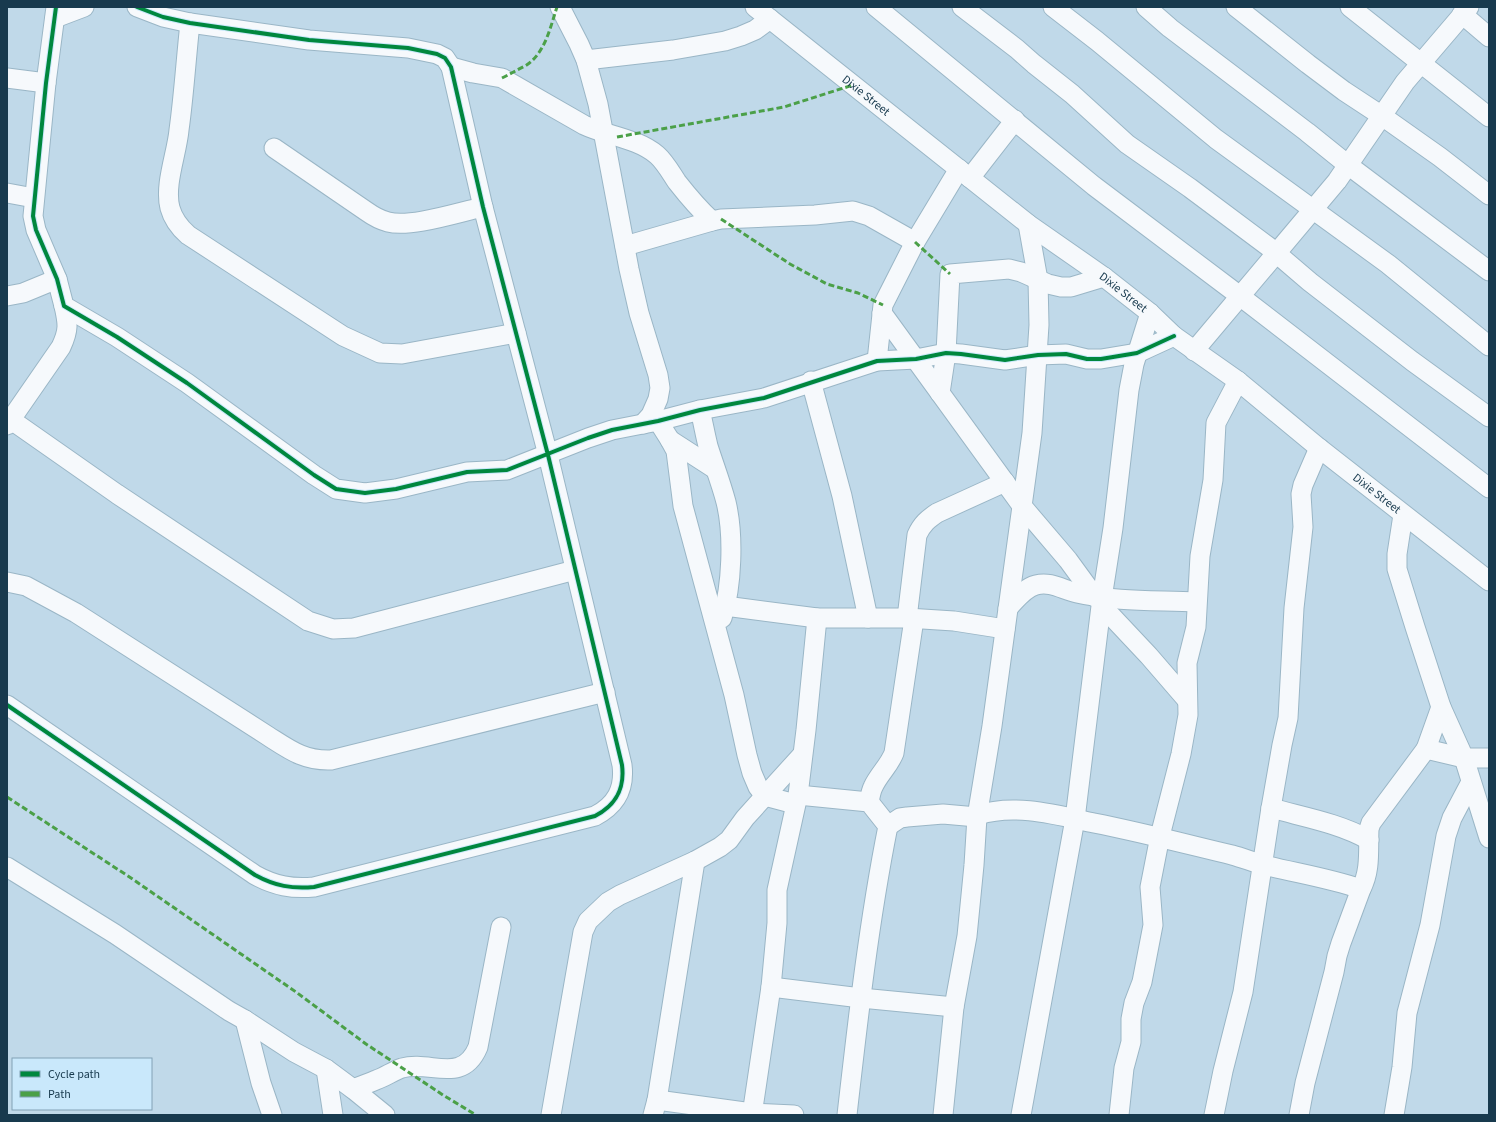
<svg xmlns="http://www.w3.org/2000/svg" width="1496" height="1122" font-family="'Source Sans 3',sans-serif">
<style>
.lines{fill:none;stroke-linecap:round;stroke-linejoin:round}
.minor-casing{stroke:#9ab6c6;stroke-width:21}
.minor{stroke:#f6f9fc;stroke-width:19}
.quiet{stroke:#4ba048;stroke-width:3;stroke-dasharray:6 3;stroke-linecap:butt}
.cycleway-casing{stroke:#c9e8fb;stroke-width:6}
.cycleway{stroke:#00873e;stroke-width:4}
.labels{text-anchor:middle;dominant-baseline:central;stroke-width:3;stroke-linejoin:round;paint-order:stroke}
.street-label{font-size:12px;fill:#183a4e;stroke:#c9e8fb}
</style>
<rect width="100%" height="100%" fill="#c0d9e9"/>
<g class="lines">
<g class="minor-casing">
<g id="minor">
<path d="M56 7 46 83 33 216 36 230 57 279 64 306 117 337 187 383 314 475 336 489 365 493 396 489 467 472 507 470 588 438 612 430 658 421 700 410 764 398 877 361 916 359 946 353 961 354 1005 360 1038 355 1066 354 1087 359H1101L1137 353 1174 336"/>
<path d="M560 7 579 44 586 60 598 104 629 269 639 313 658 375 660 388 658 399 651 415 643 424"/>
<path id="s1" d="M755 7 1028 224 1104 277 1150 313 1174 336 1238 381 1319 448 1489 581"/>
<path d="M876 7 1094 186 1232 290 1489 488"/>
<path d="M962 7 1017 49 1034 64 1072 94 1127 144 1190 188 1269 247 1310 282 1412 361 1489 417"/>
<path d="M1053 7 1097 41 1216 139 1388 264 1489 346"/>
<path d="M1146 7 1170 28 1307 132 1348 165 1489 271"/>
<path d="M1236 7 1308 64 1344 91 1382 116 1440 157 1489 195"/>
<path d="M1350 7 1489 117"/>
<path d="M1462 14 1489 37"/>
<path d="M55 18 84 7"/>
<path d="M190 23C186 59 184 94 179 130 177 153 164 185 170 208 173 219 180 228 188 235L343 336 380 353 402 354 516 333"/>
<path d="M586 60 673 50 725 41 741 36 755 30 770 19"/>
<path d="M451 67 473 73 502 78 584 125C607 136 637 138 657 155 665 162 671 173 677 182 688 196 699 209 712 221"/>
<path d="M7 78 46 83"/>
<path d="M274 148 366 211C373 216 380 220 388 222 411 228 459 212 483 207"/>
<path d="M970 178 1015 120"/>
<path d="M7 193 34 198"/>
<path d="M625 246 712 221 721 219 815 215 853 211 869 216 915 242"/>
<path d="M7 296 23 293 57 279"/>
<path d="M882 313 1022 506 1068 560 1095 597"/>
<path d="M1194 351 1337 181 1405 82 1469 7"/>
<path d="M877 361 883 305 915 242 959 169"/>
<path d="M811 381 842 496 868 618"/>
<path d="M940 393 946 353 950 274 1009 269 1021 272 1048 284 1061 287H1071L1104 277"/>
<path d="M700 410C703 422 705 434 708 446 714 465 721 483 726 502 734 535 732 586 722 618"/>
<path d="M7 417 117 494 308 621 333 629 354 628 575 570"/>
<path d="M658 421 670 440 676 451 683 506 734 695 747 755 752 773 758 787 765 796 795 804"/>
<path d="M7 425 61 347C69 330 68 324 64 306"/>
<path d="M670 440 715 469"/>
<path d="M1403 515 1397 554V569L1415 627 1441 707 1464 758 1489 838"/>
<path d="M7 582 26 586 76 613 268 736C290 750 304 761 331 760L605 692"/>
<path d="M725 606 817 618H907L954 621 1005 629"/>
<path d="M1102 606 1149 656 1187 700"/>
<path d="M1008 608C1016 600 1024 588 1036 585 1051 581 1063 590 1077 593 1116 602 1157 600 1196 602"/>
<path d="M907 618 917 535C922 524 928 519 937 513L1005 482"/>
<path d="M7 705 255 875C275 886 292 889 314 887L595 816C616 805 625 789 622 765L548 455 483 207 451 67 445 58 437 54 408 48 309 40 190 23 163 17 137 7"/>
<path d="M1426 749 1464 758H1489"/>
<path d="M798 795 869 802 888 826C869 921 858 1018 847 1115"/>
<path d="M869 802C870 797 871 791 873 787 879 774 889 766 894 753L914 619"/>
<path d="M1271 808C1303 817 1339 823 1369 840"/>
<path d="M978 815C1015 803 1057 815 1094 823 1140 832 1186 844 1232 855 1243 858 1253 862 1264 865 1296 873 1329 878 1361 889"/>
<path d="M888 826 900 818 907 817 943 814 977 817"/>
<path d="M7 867 115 934 229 1011 245 1020 294 1052 326 1069 353 1089 385 1115"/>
<path d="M771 987 861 998 954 1007"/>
<path d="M245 1020 261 1083 272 1115"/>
<path d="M326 1069 333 1115"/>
<path d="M353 1089C361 1086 369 1083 376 1080 385 1077 393 1071 402 1068 431 1060 462 1085 478 1047L501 927"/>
<path d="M657 1100 752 1113 794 1115"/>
<path d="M551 1115 583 932 588 921 608 902 620 895 695 861 720 847 729 840 745 818 802 755"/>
<path d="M653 1115 657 1100 695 861"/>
<path d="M752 1115 771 987 777 923V890L798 795 806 730 817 618"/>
<path d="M943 1115 954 1007 967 936 974 865 977 817 992 726 1032 433 1039 325 1038 280 1028 224"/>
<path d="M1021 1115 1075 819 1102 598 1113 528 1129 390 1134 364 1150 313"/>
<path d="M1119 1115 1124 1068 1131 1042V1019L1134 1003 1142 982 1153 925 1150 887 1160 836 1181 754 1188 715 1187 663 1196 627 1200 556 1213 480 1216 423 1238 381"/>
<path d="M1214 1115 1223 1071 1243 992 1271 808 1282 745 1288 718 1294 608 1303 527 1301 494 1303 485 1319 448"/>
<path d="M1299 1115 1305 1083 1334 972 1337 956 1341 943 1361 889C1371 870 1368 850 1369 829L1371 823 1426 749 1441 707"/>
<path d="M1394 1115 1402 1067 1407 1013 1430 925 1446 836 1452 818 1471 782"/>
</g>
</g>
<use href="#minor" class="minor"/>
<path class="quiet" d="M502 78C510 74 517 70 525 66 545 54 550 28 557 7
M617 137 784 107 853 85
M721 219 790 264 827 284 858 293 883 305
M915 242 950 274
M7 797 131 878 296 992 366 1044 443 1095 476 1115"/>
<g class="cycleway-casing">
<path id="cycleway" d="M56 7 46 83 33 216 36 230 57 279 64 306 117 337 187 383 314 475 336 489 365 493 396 489 467 472 507 470 588 438 612 430 658 421 700 410 764 398 877 361 916 359 946 353 961 354 1005 360 1038 355 1066 354 1087 359H1101L1137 353 1174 336
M7 705 255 875C275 886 292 889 314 887L595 816C616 805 625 789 622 765L548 455 483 207 451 67 445 58 437 54 408 48 309 40 190 23 163 17 137 7"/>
</g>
<use href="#cycleway" class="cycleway"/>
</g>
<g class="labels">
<g class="street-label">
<text stroke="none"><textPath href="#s1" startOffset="142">Dixie Street</textPath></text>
<text stroke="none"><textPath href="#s1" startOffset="466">Dixie Street</textPath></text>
<text stroke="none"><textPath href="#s1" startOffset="790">Dixie Street</textPath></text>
</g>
</g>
<rect width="1496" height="1122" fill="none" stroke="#183a4e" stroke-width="16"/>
<rect x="12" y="1058" width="140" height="52" fill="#c9e8fb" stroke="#82a2b6"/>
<rect x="20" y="1071" width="20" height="6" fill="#00873e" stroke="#82a2b6"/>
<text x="48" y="1078" font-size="12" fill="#183a4e">Cycle path</text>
<rect x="20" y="1091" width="20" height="6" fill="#4ba048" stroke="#82a2b6"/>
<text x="48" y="1098" font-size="12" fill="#183a4e">Path</text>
</svg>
